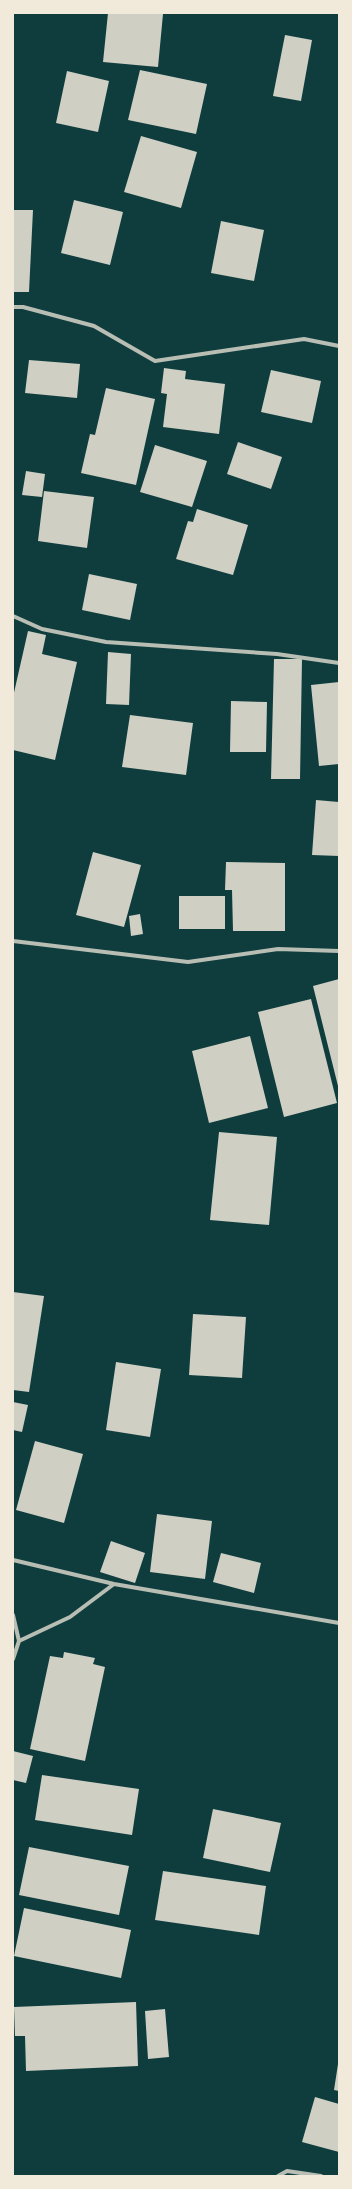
<svg xmlns="http://www.w3.org/2000/svg" width="352" height="2189" font-family="'Exo 2',sans-serif">
<style>
.building{fill:#cfcfc3}
.lines{fill:none;stroke-linecap:round;stroke-linejoin:round}
.minor{stroke:#b8beb3;stroke-width:4}
</style>
<rect width="100%" height="100%" fill="#0f3d3e"/>
<path class="building" d="M108 13 163 14 158 67 103 62Z
M285 35 312 40 301 101 273 96Z
M140 70 207 84 196 134 128 120Z
M67 71 109 81 98 132 56 123Z
M141 136 197 152 181 208 124 192Z
M74 200 123 212 110 265 61 253Z
M13 210H33L29 292H13Z
M221 221 264 230 254 281 211 273Z
M29 360 80 364 77 398 25 393Z
M164 368 186 371 185 379 225 384 219 434 163 427 167 394 161 393Z
M271 370 321 381 312 423 261 412Z
M106 388 155 399 136 485 81 473 90 434 95 435Z
M238 442 282 457 271 489 227 474Z
M155 445 207 461 192 507 140 492Z
M26 471 45 474 42 497 22 495Z
M44 491 94 497 87 548 38 541Z
M197 509 248 525 233 575 176 559 188 521 193 522Z
M89 574 137 584 130 620 82 610Z
M28 631 46 635 42 654 77 662 55 760 13 750V697Z
M108 652 131 654 129 705 106 704Z
M274 659H302L300 779H271Z
M339 682V764L319 766 311 685Z
M231 701 267 702 266 752H230Z
M130 715 193 723 186 775 122 767Z
M316 800 339 802V856L312 855Z
M93 852 141 865 124 927 76 915Z
M226 862 285 863V931H233L232 890H225Z
M179 896H225V929H179Z
M140 914 143 934 131 936 129 916Z
M339 979V1086H338L313 986Z
M311 999 337 1103 284 1117 258 1012Z
M250 1036 268 1108 209 1123 192 1051Z
M219 1132 277 1137 269 1225 210 1220Z
M13 1292 44 1296 29 1392 13 1390Z
M193 1314 246 1317 242 1378 189 1375Z
M116 1362 161 1369 150 1437 106 1430Z
M13 1402 28 1405 22 1432 13 1430Z
M35 1441 83 1454 64 1523 16 1510Z
M157 1514 212 1521 205 1579 150 1572Z
M111 1541 145 1553 135 1583 100 1572Z
M221 1553 261 1563 254 1593 213 1582Z
M64 1652 95 1658 93 1664 105 1667 85 1761 30 1749 50 1656 63 1658Z
M13 1751 33 1756 26 1783 13 1780Z
M42 1775 139 1789 132 1835 35 1820Z
M213 1809 281 1823 270 1872 203 1858Z
M29 1847 129 1866 119 1915 19 1895Z
M163 1871 266 1886 259 1935 155 1920Z
M24 1908 131 1930 121 1978 14 1956Z
M136 2002 138 2066 26 2071 25 2036H15L14 2007Z
M165 2009 169 2057 148 2059 145 2011Z
M338 2064H339V2091L334 2090Z
M315 2097 339 2104V2152L302 2142Z"/>
<g class="lines">
<path class="minor" d="M13 307H23L94 326 155 361 304 339 339 346
M13 616 42 629 106 642 277 654 339 663
M13 941 188 962 278 949 339 951
M13 1560 114 1584 339 1623
M13 1615 19 1641 13 1659
M19 1641 70 1617 114 1584
M278 2176 287 2171 321 2176"/>
</g>
<rect width="352" height="2189" fill="none" stroke="#f1e9da" stroke-width="28"/>
</svg>
